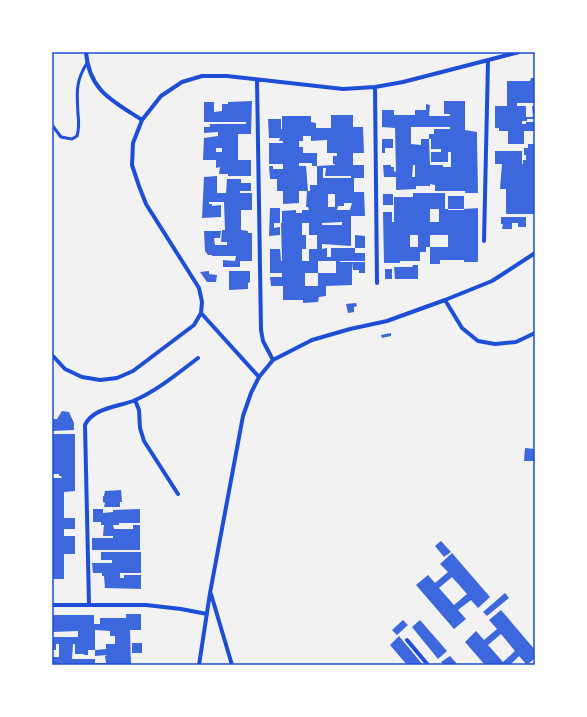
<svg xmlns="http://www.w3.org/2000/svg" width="587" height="717" font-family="Poppins,sans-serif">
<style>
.building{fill:#3d67dc;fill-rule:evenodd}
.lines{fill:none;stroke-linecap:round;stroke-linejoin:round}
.service{stroke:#1d4ed8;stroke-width:3}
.minor{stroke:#1d4ed8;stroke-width:4}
.neatline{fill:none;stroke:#1d4ed8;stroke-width:1.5}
</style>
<rect width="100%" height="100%" fill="#f2f2f2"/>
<path class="building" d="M531 78H535V103H517V106H526V117H533L532 106H535V119H527V121H522V124H526V122H535V131H524V144H508V131H499V128H495V106H507V81H530Z
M252 101 251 134H238V160H251V176H228V174H219L220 167 216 168V160H203L204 138 218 136V132L204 133V127H210V124H246V122H204V102H214V112L222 111V104H228V102ZM216 148H222V152H216Z
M444 101H465V130L477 132V139L457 140 477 139 478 193H465V191H435V185L430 184V186H416V189L396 190V177H384L383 165H391V167H394V171L396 172 395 128 382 127V110H394V115H415V110H426V104L430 105 429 116H450V114H444ZM411 127H450V129H434V134H429V139H421V145L411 144ZM429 139H431V149H441V152H431V162H448V152H451V167H443V165H430ZM413 165H415V177H412Z
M331 115H353V127H363L364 153H353V165H364V178H354V192H364L365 216H351V246L322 244V249L327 248V257H331V248H355V253H365V261H340V262H352V285L326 286V296L319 297 318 302 303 303V300H283V286H271L270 277H282V273H270V249H280L281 261H282L281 223H282V211L296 210V213H302V210H309L308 207H306L307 191H310V185H317V166L335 165V164H333V156H337V153H327V140L311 141V136H303V141H299V147H303V153H317V166H312V163H299V166H306L308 191H299V203L283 204V191H277V179H270L269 166H273V169H283V164H269V143H283V141H279L280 138H269L268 119H281V129H282V116H311V122L316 123V128H331ZM323 168H326L325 176H351V178H323ZM328 194H335V207H328ZM344 203H352L350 210H337L338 206H344ZM342 222V225H322V223ZM302 223H309V235H317V249H309V261H302V249H306V235H302ZM318 261H336V273H318V286H305V273H318Z
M382 139H393V148H385V153H382Z
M528 144H535V214H506V189H500L502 164H495V151H522V164H523V160H526V155H524V148H528Z
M217 176V193H226L227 179H241V183H251V191H240V193H252V210H241V230L248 231V233H252V261H240V267H223V260L235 261 236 256H212V255H208L205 251 204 231H221L220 238H214L215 245H227V242H221L222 230H225L224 202H209V204H212V206L221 205V217L202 218 204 177Z
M413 193H445V209H448V210H464V209H448V196H464V209L478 208V262H464V260H440V264H430V247H448V235H430V247H426V252H420V261H400V263H384L383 212H392V222H394V197H413ZM430 209H439V222H430ZM410 235H418V247H410Z
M383 194H393V205H383Z
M270 208H280V223H274V228L280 227V235L269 236Z
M501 217H526V227H518V223H512V229H502L503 224H501Z
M355 235 365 236V248H355Z
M352 262H365V273H359V270H353Z
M413 265H418V279H395L394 267H412Z
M385 269H392V279H385Z
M209 271V274L217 275 216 282H207L200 272Z
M229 271H250V282L248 283V289L229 290Z
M356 303 357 306 354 307V312L348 313 346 304Z
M391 333V336L382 338 381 335Z
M62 411 69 412 74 423V430L52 431V419H57Z
M52 434H75V491L64 492V518H75V529H64V536H75V554H64V579H52V478H62L61 476H59V474H52Z
M525 448 535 449V461H524Z
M121 490 122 502H120V507H104L105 503 103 502V496H104L105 491Z
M93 509H103V513L113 512V510L140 509V523H119V525H113L114 529H133V525H140V550H92V538H113V536H103L104 525H101V522H93Z
M441 541 451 552 444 557 435 546Z
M101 552H141V573H120V578H124V575H141V589L105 588 104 576H102V573H93L92 563H112V560H101Z
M452 553 490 597 478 608 471 600 458 610 466 619 454 629 416 585 428 575 435 583 448 572 440 564ZM452 577 467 594 454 605 439 588Z
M505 593 509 598 487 616 483 612Z
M501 610 535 650V658L527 665 519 656 510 665H485L465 642 476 631 484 640 497 629 489 620ZM501 634 515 651 503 662 488 645Z
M126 614H141V630H130L131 665H52V657H59V644H56V650H52V637H78V631L52 632V615H94V624H100V618H126ZM95 630 110 631V636H115V644H106V649L95 650ZM73 644H75V654H84V655H88V650H95V656L107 655 105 656 106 663H95V659H72Z
M403 620 408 625 397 635 392 630Z
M420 620 447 651 438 659 412 627Z
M399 636 423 665H407L390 645Z
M132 643H142V653H132Z
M450 656 458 665H444L441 662Z"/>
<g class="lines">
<path class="service" d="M52 125 61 137 72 139 77 136C79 129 79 122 78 114 77 93 75 82 87 63"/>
<path class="minor" d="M86 52C89 91 113 101 142 120
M257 80 261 330 263 341 273 360
M375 87 377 283
M484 241 488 61
M445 300 462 328 478 341 495 344 516 342 535 333
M201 313 259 377
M52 355 65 369 82 377 100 380 117 378 133 371 194 325 201 313 202 302 199 288 146 204 139 186 132 165 133 143 142 120 161 96 182 82 202 76H227L343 89 375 87 403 82 519 52
M135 400 139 410 140 428 144 441 178 494
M211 594 232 665
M89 604 85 425C93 408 117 407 133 401 157 391 178 373 198 358
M52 605H146L181 609 207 614
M407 640 428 665
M199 665 210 593 243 416 251 393 259 377 273 360 312 340 350 329 387 321 445 300 492 281 535 253"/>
</g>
<rect width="587" height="717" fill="none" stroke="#ffffff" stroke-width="106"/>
<rect x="53" y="53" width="481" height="611" class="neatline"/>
</svg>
